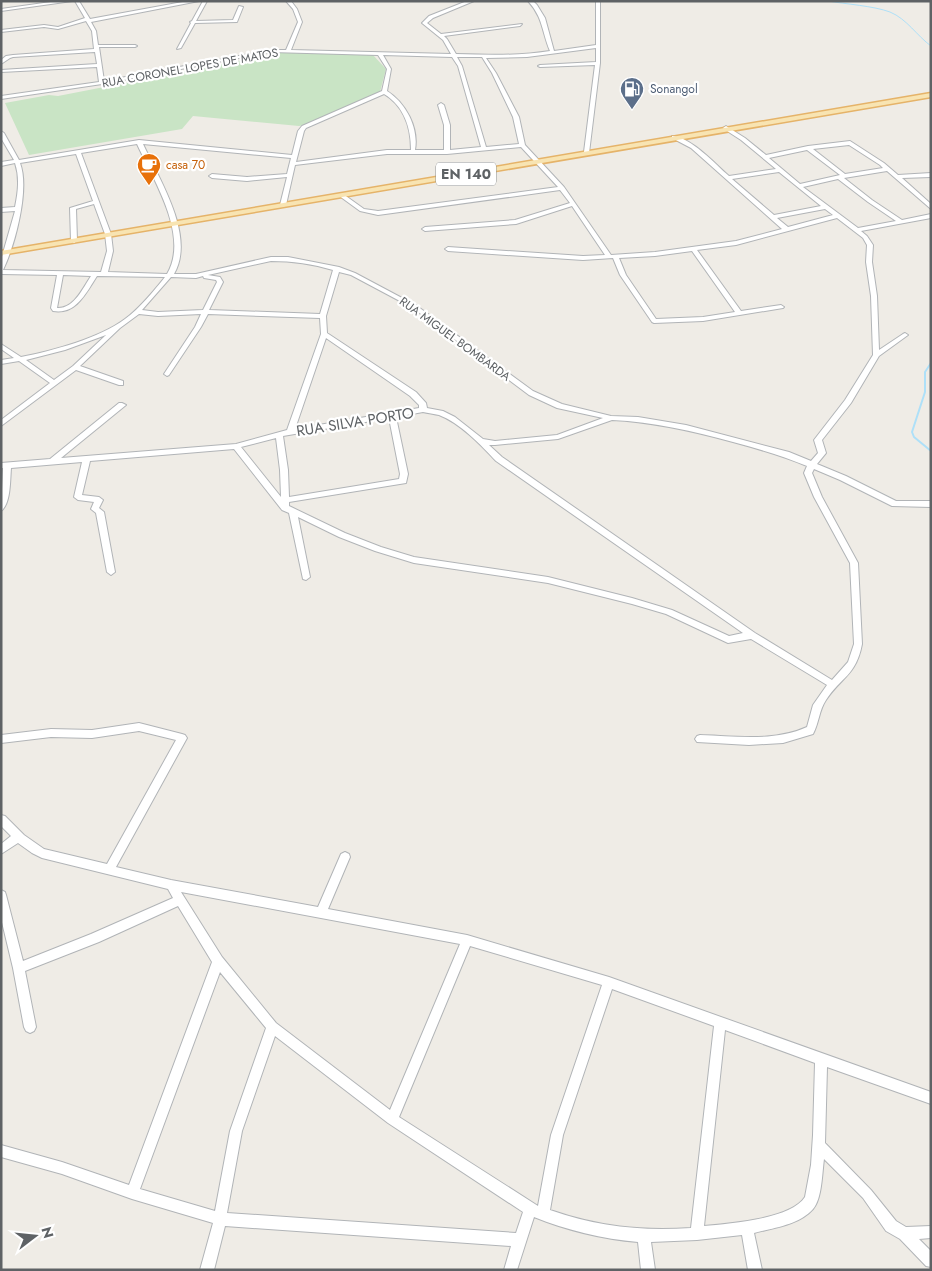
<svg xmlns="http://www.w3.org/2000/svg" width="932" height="1271" font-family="Jost,sans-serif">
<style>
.green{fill:#c9e4c5}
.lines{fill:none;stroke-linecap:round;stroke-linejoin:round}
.stream-far1{stroke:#aee0f8;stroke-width:1}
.stream{stroke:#aee0f8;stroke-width:2}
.minor-casing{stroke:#b1b4b7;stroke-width:2}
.major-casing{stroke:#e5b369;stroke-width:3}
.minor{fill:#fff;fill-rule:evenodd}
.major{fill:#f8e4b2;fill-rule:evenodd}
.labels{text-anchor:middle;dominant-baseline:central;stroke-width:4.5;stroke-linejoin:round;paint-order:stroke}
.far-street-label{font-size:12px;fill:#5e6265;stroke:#fff}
.far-service-label{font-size:12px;fill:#4e5e75;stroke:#fff;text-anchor:start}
.far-food-label{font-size:12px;fill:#c56008;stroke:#fff;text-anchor:start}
.shield{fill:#fff;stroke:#8e9193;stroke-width:1}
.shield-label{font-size:14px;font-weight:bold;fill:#5e6265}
.street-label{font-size:15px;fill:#5e6265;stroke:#fff}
</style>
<rect width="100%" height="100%" fill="#efece6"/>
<path class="green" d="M284 52 373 55 386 69 380 92 306 125 299 126 193 116 182 129 29 155 5 103 49 95 58 96Z"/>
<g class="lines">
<path class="stream-far1" d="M828 1C845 4 874 6 890 12 907 19 917 36 931 46"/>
<path class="stream" d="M931 363 925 372V392L912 432 914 437 931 451"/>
<g class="minor-casing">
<path id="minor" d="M58 1H72L1 11V9Z
M75 1H79L90 19 188 1H199L91 22 96 31 98 45H135L137 46 135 47H99L104 81 271 50H286L298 22 293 9 286 1H291L297 9 302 22 291 50 451 54 443 40 422 23 429 16 467 1H474L433 18 427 23 441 34 522 24 520 26 444 36 447 39 456 54C488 55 518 56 550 51 542 32 543 17 528 1H533L537 5 545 18 554 51 596 45V1H600V63L589 153 584 152 595 65 540 67 538 66 540 65 596 62V48L527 57 486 58 496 73 519 117 525 145 564 187 611 255 655 252 736 241 782 229 691 148 672 138V136C691 137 715 164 729 176L776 169 741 140 724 129 723 128 726 126 745 138 766 155 808 146 850 141 884 163 898 175 931 173V177L902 178 931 204V209L887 171 844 178 872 200 902 220 931 214V218L861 231 867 236 873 245 872 262 877 296 879 350 903 334 905 333 908 335 879 356 851 403 822 440 826 453 817 464 846 476 896 501H931V507L892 506 840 480 814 469 812 473 822 497 858 563 862 644C856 676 841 677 826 700 819 710 819 723 813 734L783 743 749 745 697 742 695 739 697 736 700 735C735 736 774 742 807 727L813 705 827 685 751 639 728 643 666 614 632 604 548 583 414 563 375 551 339 537 298 517 310 577 306 580 303 579 289 513 282 510 234 449 90 461 82 495 99 497 103 500 99 508 104 512 115 572 111 575 107 572 96 513 91 509 94 502 78 500 74 497 82 462 11 468C10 479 11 504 1 511L3 468H1V463L50 459 119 403H122L126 405 61 458 236 444 287 430 321 334 320 318 208 314 201 327 169 375 167 376 164 374 195 327 201 314 158 316 139 314 120 328 80 366 123 381V385H119L76 370 1 426V420L50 383 19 361 1 364V360L14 358 1 349V344L21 357C52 351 100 338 125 319 140 308 153 292 165 277L97 276C86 293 76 315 53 311L51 308 57 275 1 274V260L15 211 1 212V208L15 207C18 192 20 178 15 163L1 166V162L14 160 1 138V131L4 133 19 160 139 140 292 155 298 131 302 126 382 91 387 69 378 55 271 52 102 84 1 99V96L99 82 97 67 1 72V70L97 64 95 52 13 57 10 58 1 64V60L6 56 13 55 94 49 92 31 86 21 58 29 44 27 1 32V30L44 25 58 27 85 18ZM383 55 452 57 458 66 481 147 450 150V125L444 105 441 103 438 105 444 125V150H415C419 128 406 103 387 91L391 69ZM457 57H482L492 73 513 117 519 144 486 147 462 66ZM384 94C404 106 411 128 411 150H387L296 162 304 131 306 128ZM137 144C153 179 190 236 167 274L108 272 113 251 111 234 81 153ZM143 144 291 158 287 174 247 177 212 174 209 176 212 178 247 181 287 177 280 205 283 207 286 205 295 165 387 154H447L521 147 558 187 378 211 364 209 343 194 338 195 360 211 378 215 560 190 570 203 515 220 425 227 422 229 425 231 516 224 572 206 605 255 583 256 448 247 445 249 448 251 583 260 613 258 620 275 652 322 654 323 703 321 783 308 784 307 781 305 741 311 697 250 736 245 837 218 863 238 867 245 866 262 871 296 873 355 845 400 814 440 818 453 811 461 789 452 686 425 638 417 611 416 562 404 533 391 417 306 355 273 339 267 288 257H271L196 274H174C196 236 159 179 143 144ZM849 145 880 165 883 168 845 174 813 149ZM807 150 840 175 800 184 769 158ZM76 154 93 201 70 208 71 241 74 243 77 241 76 209 94 204 105 234 107 251 101 272 3 270C15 245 30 189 20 163ZM779 172 821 206 774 215 732 179ZM838 179 868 202 896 221 858 228 803 187ZM825 209 833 215 788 227 777 218ZM692 251 735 312 703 317 656 319 626 275 619 258 655 256ZM271 261C292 261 313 264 333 270L320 314 209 310 223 282 220 277 208 275ZM339 272 351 275 413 308 529 395 557 408 603 418 557 435 495 441 483 439 455 417 443 411 427 408 426 403 416 392 327 333 326 316ZM63 275 91 276C83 288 74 309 57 308ZM203 276 204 278 216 280 217 282 203 310 158 312 142 310 171 277 196 278ZM106 335 73 366 54 380 26 360 65 350ZM326 338 410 396 419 405V408L295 429ZM423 412C428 413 434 414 439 415 460 423 481 445 496 461L743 633 729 636 672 610 632 598 548 577 414 557 381 547 345 533 289 506V502L406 483 408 474 396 417ZM389 418 400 474 399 479 289 497 288 470 283 436ZM612 420C654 422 693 431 733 442 759 449 783 456 807 466L804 473 814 497 850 563 854 644 848 662 832 680 755 633 502 457 489 445H495L558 439ZM276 438 280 470 281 497 241 447Z
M203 1H207L196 21 233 20 239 6 243 7 237 22 195 23 181 48 177 49 191 23 190 22 192 21Z
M139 723 182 734 185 735 187 738 116 867 171 880 318 907 341 854 345 852 349 854 350 857 328 909 467 935 609 977 931 1092V1104L827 1067 825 1143 871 1190 896 1221 906 1227 931 1226V1238L919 1239 931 1251V1267L926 1266 900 1239 886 1231 863 1198 824 1159C822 1173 822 1199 813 1209 799 1225 773 1228 754 1233L762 1270H748L742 1235 697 1240 651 1242 655 1270H641L638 1242C603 1239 566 1230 534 1217L517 1270H504L511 1246 225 1226 214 1270H200L213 1223 132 1199 62 1174 1 1157V1145L62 1162 129 1185 212 962 178 906 99 942 25 971 36 1027 34 1031 30 1033 26 1031 24 1027 13 968 1 918V890L5 892 6 895 23 961 91 934 173 898 168 889 42 858 32 853 18 843 1 854V844L11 836 1 826V815L5 816 24 835 44 849 107 864 176 740 139 731 92 738 51 737 1 743V735L51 729 92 730ZM181 892 460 944 390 1110 276 1023 222 957ZM470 946 602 985 551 1135 538 1206 399 1117ZM220 972 266 1028 230 1131 215 1211 140 1189ZM612 989 714 1026 691 1228C640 1231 599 1227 550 1210L563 1135ZM725 1030 815 1063 813 1135 811 1165 805 1197C791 1219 729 1224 704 1226ZM275 1036 388 1123 523 1212 516 1233 227 1213 242 1131Z"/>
</g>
<g class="major-casing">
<path id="major" d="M931 93V97L1 255V251Z"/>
</g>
<use href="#minor" class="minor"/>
<use href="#major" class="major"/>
</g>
<defs>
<g id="fuel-pin" transform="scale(1.25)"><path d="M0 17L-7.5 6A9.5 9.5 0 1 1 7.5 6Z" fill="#5c6f8a" stroke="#fff"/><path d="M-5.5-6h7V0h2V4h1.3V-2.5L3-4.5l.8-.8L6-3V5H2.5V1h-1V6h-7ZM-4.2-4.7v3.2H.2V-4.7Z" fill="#fff"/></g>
<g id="cafe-pin" transform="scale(1.25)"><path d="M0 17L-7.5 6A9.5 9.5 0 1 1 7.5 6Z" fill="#e8710a" stroke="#fff"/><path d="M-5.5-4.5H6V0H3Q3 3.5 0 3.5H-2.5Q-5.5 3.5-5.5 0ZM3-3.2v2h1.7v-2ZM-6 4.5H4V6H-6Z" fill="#fff"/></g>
</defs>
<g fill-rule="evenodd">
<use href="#fuel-pin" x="632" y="89"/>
<use href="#cafe-pin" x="149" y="165"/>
</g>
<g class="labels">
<g class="far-street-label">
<text transform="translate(190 68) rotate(-10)">RUA CORONEL LOPES DE MATOS</text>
<text transform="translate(455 339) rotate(36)">RUA MIGUEL BOMBARDA</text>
</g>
<g class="far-service-label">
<text x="650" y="89">Sonangol</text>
</g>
<g class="far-food-label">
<text x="166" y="165">casa 70</text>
</g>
<rect class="shield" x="436" y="162.5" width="60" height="23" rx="4"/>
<g class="shield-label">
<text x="466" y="174">EN 140</text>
</g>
<g class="street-label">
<text transform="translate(355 422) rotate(-9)">RUA SILVA PORTO</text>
</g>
</g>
<rect width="932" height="1271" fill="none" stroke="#5e6265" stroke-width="5"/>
<g transform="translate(35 1236) rotate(74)" stroke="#ffffff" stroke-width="4" paint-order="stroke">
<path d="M0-4L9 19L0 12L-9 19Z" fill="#5e6265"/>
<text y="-8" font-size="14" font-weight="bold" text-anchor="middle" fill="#5e6265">N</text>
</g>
</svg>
